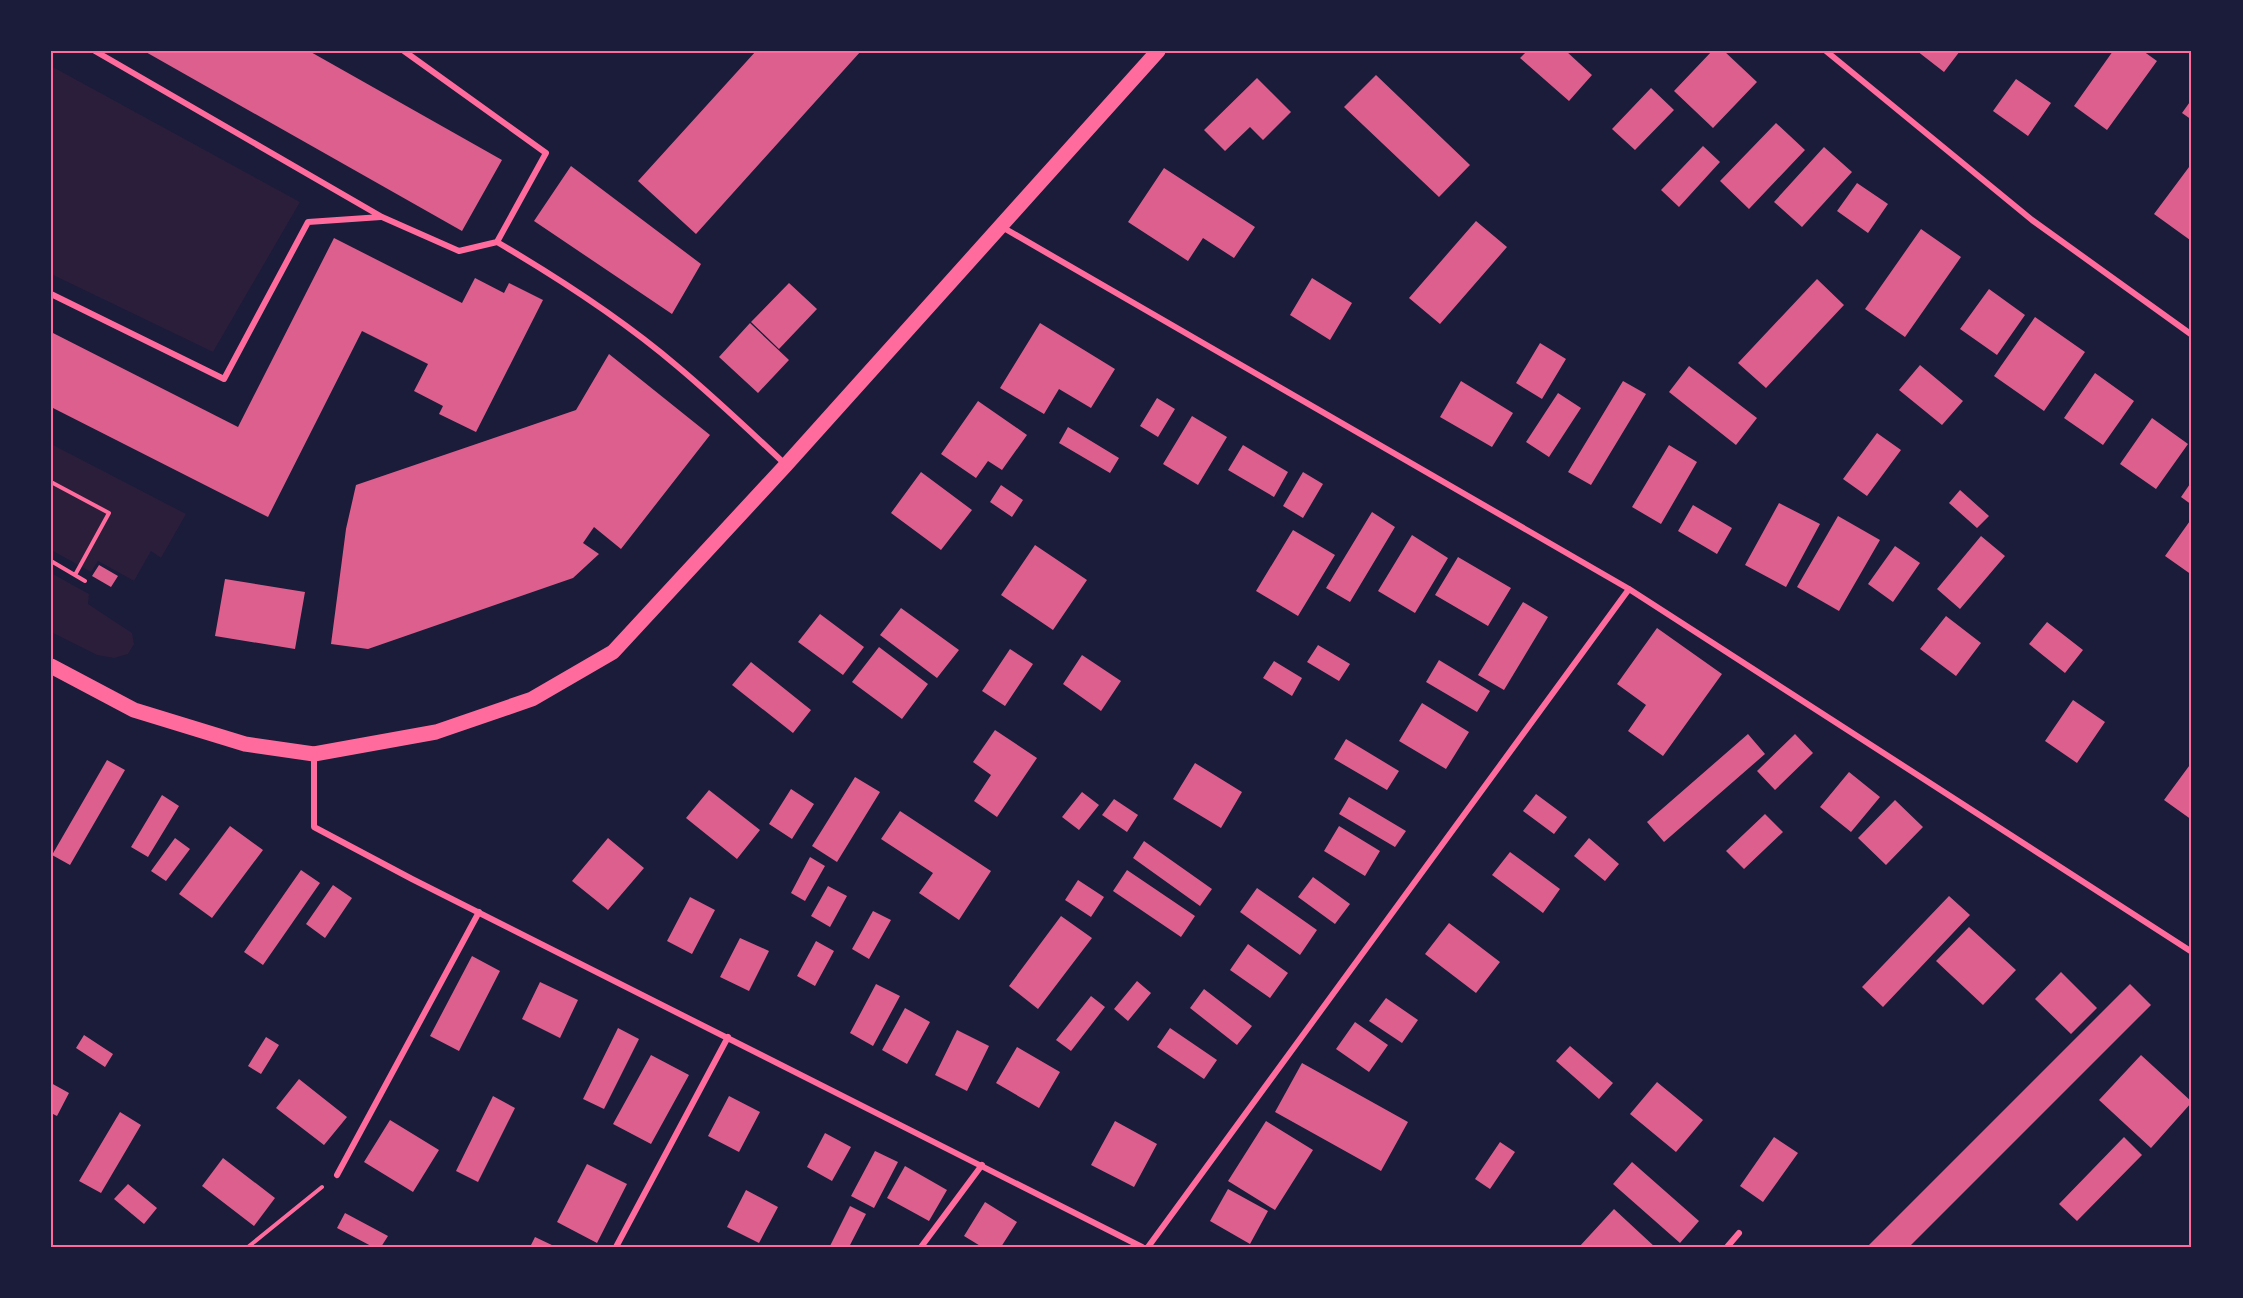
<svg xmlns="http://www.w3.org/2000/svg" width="2243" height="1298" font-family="'Open Sans',sans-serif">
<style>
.green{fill:#2a1e3b}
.building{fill:#dd5f8e}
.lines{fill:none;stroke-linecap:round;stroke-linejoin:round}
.path{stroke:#ff6b9d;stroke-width:4}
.minor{stroke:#ff6b9d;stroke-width:6}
.primary{stroke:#ff6b9d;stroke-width:15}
.neatline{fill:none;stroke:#ff6b9d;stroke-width:2}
</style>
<rect width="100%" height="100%" fill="#1b1b3a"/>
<path class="green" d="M51 66 300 202 213 352 51 274Z
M51 444 186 514 161 558 151 551 134 581 98 561 91 572 51 550Z
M51 573 89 594 88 604 132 633 134 644 128 654 114 658 97 655 51 632Z"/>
<path class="building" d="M144 51H309L502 160 462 231Z
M756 51H861L696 234 638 181Z
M1527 51H1566L1592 75 1569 101 1520 58Z
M1712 51H1724L1757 82 1713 128 1674 91Z
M1917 51H1960L1944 72Z
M2113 51H2143L2157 61 2107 130 2074 106Z
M1376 75 1470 165 1439 197 1344 107Z
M1257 78 1291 112 1263 140 1250 127 1225 151 1204 130Z
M2016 79 2051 103 2028 136 1993 111Z
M1651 88 1674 110 1635 150 1612 129Z
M2192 99V120L2182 113Z
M1776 123 1805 150 1749 209 1720 181Z
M1703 146 1720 162 1679 207 1661 190Z
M1824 147 1852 172 1802 227 1774 202Z
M2192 163V237L2190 240 2154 214Z
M571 166 701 264 672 314 534 221Z
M1164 168 1255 227 1234 258 1203 238 1188 261 1128 222Z
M1857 183 1888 204 1868 233 1837 211Z
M1476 221 1507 247 1440 324 1409 298Z
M1921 229 1961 257 1905 337 1865 309Z
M334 238 462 303 475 278 504 293 509 283 543 300 476 432 439 414 443 406 414 391 428 364 362 331 268 517 51 407V332L238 427Z
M1312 278 1352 303 1330 340 1290 315Z
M1817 279 1844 305 1766 388 1738 363Z
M789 283 817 309 779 349 751 322Z
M1989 289 2025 315 1997 355 1960 329Z
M2035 317 2085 352 2044 411 1994 376Z
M750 323 789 360 758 393 719 357Z
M1040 323 1115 369 1091 408 1059 389 1044 414 1000 388Z
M1540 343 1566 359 1542 399 1516 383Z
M609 354 710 435 621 549 594 527 583 543 599 554 573 578 368 649 331 644 346 529 356 485 576 410Z
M1920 365 1963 401 1942 425 1899 390Z
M1689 366 1757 418 1736 445 1669 392Z
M2095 373 2134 401 2103 445 2064 418Z
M1461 381 1513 413 1492 447 1440 417Z
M1623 381 1646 394 1591 485 1568 472Z
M1558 393 1581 408 1549 457 1526 442Z
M1157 398 1175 409 1158 437 1140 426Z
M978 401 1027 435 1002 470 988 461 976 478 941 454Z
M1192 416 1227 437 1198 485 1163 464Z
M2152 418 2188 444 2156 489 2120 464Z
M1068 427 1119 458 1110 473 1059 443Z
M1877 433 1901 450 1867 496 1843 479Z
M1243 445 1288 472 1274 497 1228 470Z
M1669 445 1697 462 1661 524 1632 507Z
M921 472 972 510 941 550 891 513Z
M1303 472 1323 484 1303 518 1283 506Z
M2192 481V505L2181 497Z
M1001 485 1023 500 1012 517 990 502Z
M1960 490 1989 516 1977 528 1949 503Z
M1779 503 1820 524 1786 587 1745 565Z
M1693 505 1732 528 1717 554 1678 531Z
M1372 512 1395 527 1350 602 1326 588Z
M1838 516 1880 540 1839 611 1797 587Z
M2192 518V575L2165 556Z
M1293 530 1335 555 1298 616 1256 591Z
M1412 535 1448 558 1415 613 1378 591Z
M1981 536 2005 556 1960 609 1937 589Z
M1035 545 1087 580 1053 630 1001 595Z
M1895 546 1920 563 1893 602 1868 584Z
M1458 557 1511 588 1488 626 1435 595Z
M99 565 118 576 111 587 92 576Z
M225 579 305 592 295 649 215 636Z
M1523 602 1548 617 1504 690 1478 675Z
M901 608 959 650 937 678 880 635Z
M820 614 864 647 843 675 798 642Z
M1946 616 1981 643 1956 676 1920 649Z
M2047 622 2083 650 2065 673 2029 644Z
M1657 628 1722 674 1663 756 1628 731 1646 705 1617 684Z
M1318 645 1350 664 1339 681 1307 662Z
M879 647 928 684 902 719 852 682Z
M1010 649 1033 664 1005 706 982 691Z
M1082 655 1121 681 1101 711 1063 684Z
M1439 660 1490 691 1477 712 1426 682Z
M1274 661 1302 678 1292 696 1263 678Z
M751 662 811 710 793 733 732 685Z
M2073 700 2105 722 2077 763 2045 741Z
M1422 703 1469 732 1446 769 1399 741Z
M995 730 1037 758 997 817 974 801 991 775 973 762Z
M1748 734 1765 754 1664 842 1647 822Z
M1795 734 1813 753 1775 790 1757 771Z
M1346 739 1399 771 1387 790 1334 759Z
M107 760 125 770 70 865 52 855Z
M2192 762V820L2164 800Z
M1195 763 1242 792 1221 828 1173 799Z
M1849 772 1880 797 1851 832 1820 807Z
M855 777 880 792 837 862 812 846Z
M791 789 814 804 792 839 769 824Z
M709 790 760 830 737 859 686 818Z
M1082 792 1099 805 1079 830 1062 817Z
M1536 794 1567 817 1554 834 1523 811Z
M162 795 179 806 148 857 131 847Z
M1349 797 1406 831 1395 847 1339 814Z
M1114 799 1138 815 1127 832 1102 815Z
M1895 800 1923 827 1886 865 1858 838Z
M900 811 991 871 959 920 919 893 933 873 881 839Z
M1765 814 1783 832 1744 869 1726 851Z
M230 826 263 850 212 918 179 894Z
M1339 826 1380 851 1365 876 1324 851Z
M175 838 190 849 166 881 151 871Z
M608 838 644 868 608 910 572 881Z
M1589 838 1619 864 1605 881 1574 856Z
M1144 841 1212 889 1200 906 1133 858Z
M1510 852 1560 889 1543 913 1492 875Z
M810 857 825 866 805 901 791 893Z
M301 870 320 883 263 965 244 952Z
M1127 870 1195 916 1181 937 1113 891Z
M1313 877 1350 904 1335 924 1298 897Z
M1078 880 1104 897 1091 917 1065 900Z
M333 885 352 898 325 938 306 924Z
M828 886 847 896 830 927 811 916Z
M1257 888 1317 930 1300 955 1240 912Z
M1949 896 1970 915 1883 1007 1862 987Z
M690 897 715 910 692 954 667 941Z
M873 911 891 920 869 959 852 949Z
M1061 916 1092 938 1038 1009 1009 986Z
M1449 923 1500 962 1476 993 1425 954Z
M1969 927 2016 970 1983 1005 1936 961Z
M740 938 769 951 749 991 720 977Z
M816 941 834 951 815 986 797 976Z
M1248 944 1288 973 1270 998 1230 970Z
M472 956 500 971 459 1051 430 1036Z
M2061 972 2097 1008 2071 1034 2035 999Z
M1137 981 1151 993 1128 1021 1114 1009Z
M540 982 578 1000 560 1038 522 1019Z
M876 984 900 996 873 1046 850 1033Z
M2130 984 2151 1005 1909 1247H1867Z
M1204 989 1252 1026 1237 1045 1190 1008Z
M1091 996 1105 1007 1071 1051 1056 1040Z
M1386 998 1418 1020 1402 1043 1369 1021Z
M905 1008 930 1022 907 1064 882 1050Z
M1355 1022 1388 1045 1369 1072 1336 1049Z
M618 1028 639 1039 604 1109 583 1099Z
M1170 1028 1217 1060 1204 1079 1157 1047Z
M957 1030 989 1046 967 1091 935 1075Z
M84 1035 113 1054 105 1067 76 1048Z
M266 1037 279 1045 261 1074 248 1066Z
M1570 1046 1613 1083 1599 1099 1556 1061Z
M1017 1047 1060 1072 1039 1108 996 1083Z
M651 1055 689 1075 651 1144 613 1124Z
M2141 1055 2192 1102 2151 1148 2099 1100Z
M1302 1063 1408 1122 1381 1171 1275 1112Z
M299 1079 347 1117 324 1145 276 1108Z
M1657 1082 1703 1120 1676 1152 1630 1114Z
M51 1083 69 1093 57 1116 51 1113Z
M493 1096 515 1108 478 1182 456 1171Z
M729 1096 760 1112 739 1152 708 1136Z
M120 1112 141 1125 101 1193 79 1181Z
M390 1120 439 1150 413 1192 364 1162Z
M1115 1121 1157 1144 1134 1187 1091 1165Z
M1266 1121 1313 1150 1275 1210 1228 1181Z
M825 1133 851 1147 832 1181 807 1167Z
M1774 1137 1798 1153 1763 1202 1740 1186Z
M2124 1137 2142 1155 2077 1221 2059 1204Z
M1500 1142 1515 1152 1490 1189 1475 1179Z
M875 1151 898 1162 874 1208 851 1196Z
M223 1158 275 1198 254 1226 202 1186Z
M1632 1162 1699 1221 1680 1243 1613 1184Z
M587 1164 627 1184 597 1243 557 1222Z
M905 1166 947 1190 929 1221 887 1198Z
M128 1184 157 1208 144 1224 114 1199Z
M1228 1189 1268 1211 1250 1244 1210 1221Z
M746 1190 778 1207 759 1243 727 1227Z
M985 1202 1017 1222 1001 1247H982L964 1236Z
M850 1206 866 1214 849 1247H832L830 1246Z
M1614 1209 1655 1247H1579Z
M345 1213 388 1236 381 1247H373L337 1228Z
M535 1237 556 1247H530Z"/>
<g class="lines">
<path class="path" d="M51 482 109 513 75 575
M51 561 85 581
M248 1247 322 1187"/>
<path class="minor" d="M95 51 382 217 459 251 497 242
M404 51 546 153 497 242C560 279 622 319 677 366 714 397 750 431 785 464
M1826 51 2032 220 2192 335
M1002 227 1629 589 2192 952
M51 294 224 379 308 222 381 217
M314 754V827L412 879 1142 1247
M337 1175 479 912
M616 1247 728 1037
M921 1247 982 1165
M1148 1247 1629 589
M1727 1247 1739 1233"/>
<path class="primary" d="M51 666 134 710 245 744 314 754 436 732 532 699 613 652 786 465 1158 51"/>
</g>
<rect width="2243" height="1298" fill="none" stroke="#1b1b3a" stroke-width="105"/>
<rect x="52" y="52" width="2138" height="1194" class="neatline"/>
</svg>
